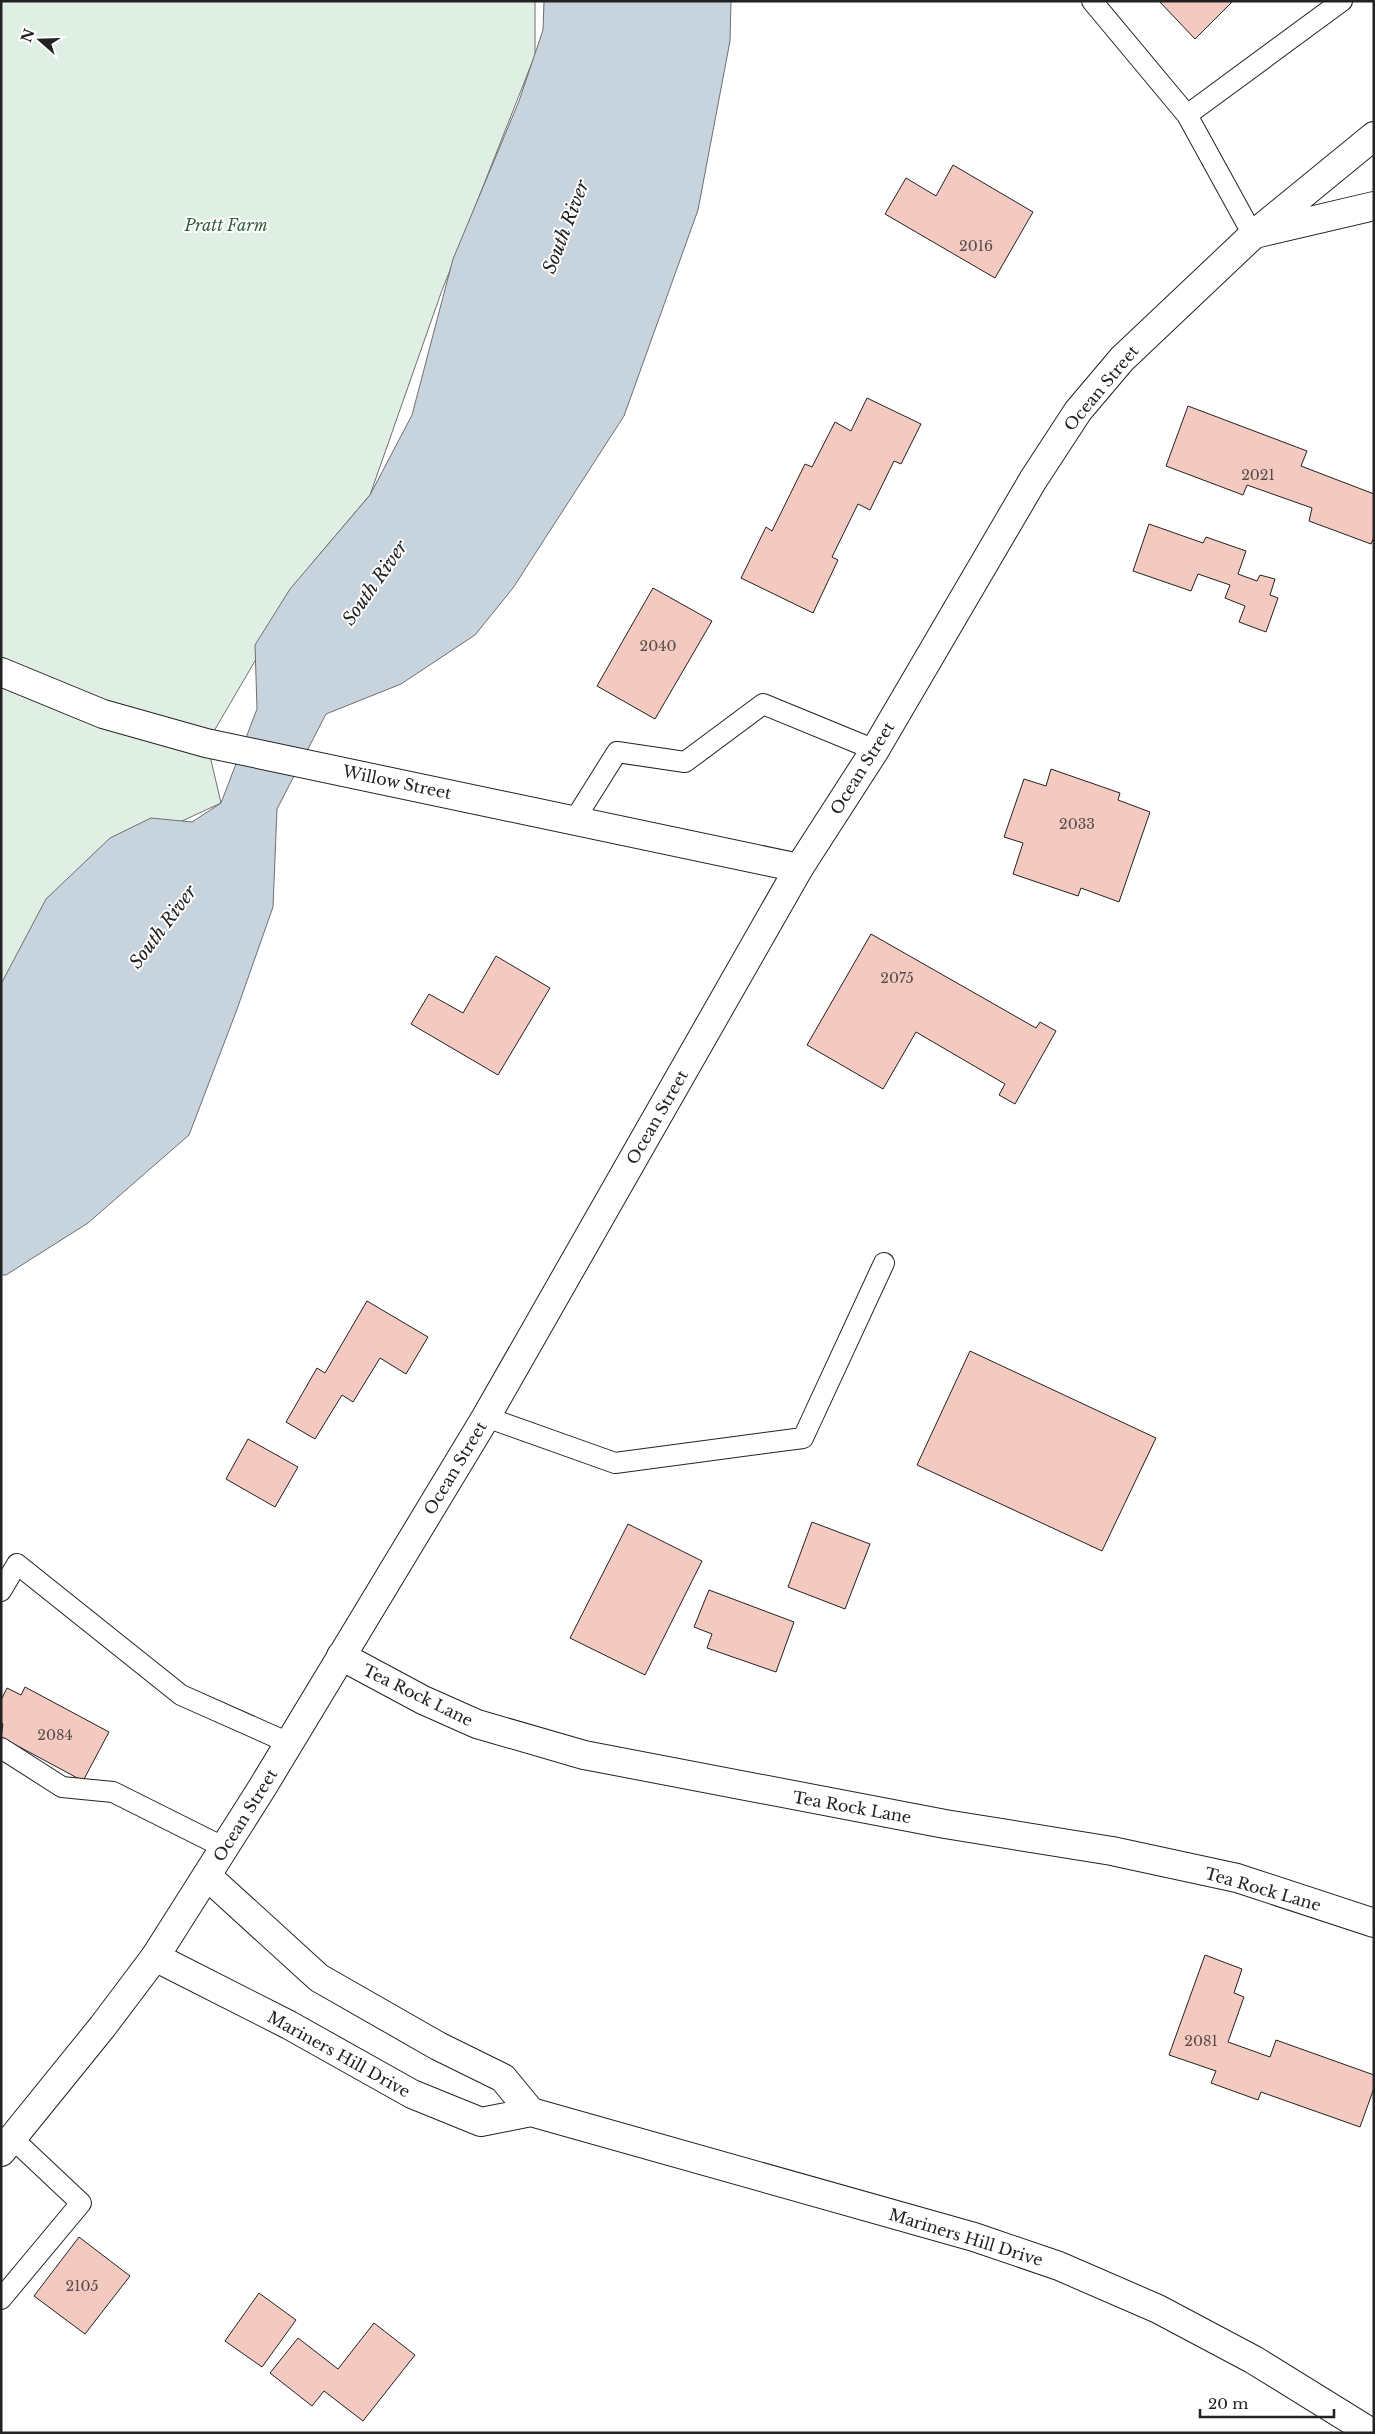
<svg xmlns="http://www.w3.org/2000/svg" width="1375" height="2434" font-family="'Libre Baskerville',serif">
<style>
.green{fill:#e0efe3;stroke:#6f6f6f}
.water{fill:#c7d3dd;stroke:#6f6f6f}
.building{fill:#f3c9c0;stroke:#222}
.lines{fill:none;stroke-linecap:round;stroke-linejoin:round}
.lane-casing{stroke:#222;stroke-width:22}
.street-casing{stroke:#222;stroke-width:30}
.primary-casing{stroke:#222;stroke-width:30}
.lane{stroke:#fff;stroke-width:20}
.street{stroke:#fff;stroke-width:28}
.primary{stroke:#fff;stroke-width:28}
.labels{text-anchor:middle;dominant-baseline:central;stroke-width:4;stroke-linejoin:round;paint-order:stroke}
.number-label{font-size:14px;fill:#564c4a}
.park-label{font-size:16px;font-style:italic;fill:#2f5e38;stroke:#fff}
.street-label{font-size:16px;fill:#222;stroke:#fff}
.water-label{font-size:18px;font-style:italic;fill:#222;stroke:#fff}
</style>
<rect width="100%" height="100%" fill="#fff"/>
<path class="green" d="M1 1H535V55L441 293 370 495 313 562 207 743 221 803 78 869 1 988Z"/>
<path class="water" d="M544 1H731L730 41 698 210 624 416 513 588 475 635 401 684 326 714 277 809 273 907 236 1012 189 1135 88 1223 6 1275H1V984L46 899 110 838 151 818 192 822 221 803 257 709 255 645 290 589 370 495 412 415 453 259 519 101 543 30Z"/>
<path class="building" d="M1159 1H1233L1195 39Z
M953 165 1033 212 995 278 885 214 906 178 936 196Z
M867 398 921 424 901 464 894 461 870 510 858 504 832 557 838 560 813 613 741 578 766 527 772 531 805 464 812 467 835 422 851 431Z
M1188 406 1307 451 1301 466 1374 494V537L1371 544 1309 521 1312 508 1247 485 1243 495 1166 466Z
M1149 524 1203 543 1206 537 1246 551 1238 574 1257 581 1260 575 1275 579 1270 595 1278 598 1266 632 1239 622 1245 606 1225 598 1230 585 1198 574 1191 591 1133 571Z
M653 588 712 621 655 719 597 686Z
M1051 769 1120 793 1118 800 1150 812 1119 902 1081 888 1078 896 1013 874 1023 843 1004 837 1024 779 1046 786Z
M871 934 1036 1028 1040 1022 1056 1031 1015 1104 999 1095 1005 1084 916 1032 883 1089 807 1045Z
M496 956 550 988 498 1075 411 1024 429 994 463 1013Z
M367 1301 428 1337 406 1374 380 1358 353 1402 342 1395 315 1439 286 1422 317 1368 325 1373Z
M970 1351 1156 1438 1102 1551 917 1465Z
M248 1439 298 1467 275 1507 226 1479Z
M812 1522 870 1544 845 1609 788 1587Z
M628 1524 702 1561 645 1675 570 1638Z
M709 1590 794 1622 776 1672 707 1648 712 1634 694 1627Z
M25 1687 109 1732 83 1781 1 1737 3 1724 1 1723V1700L7 1688 21 1695Z
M1205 1955 1242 1969 1234 1993 1244 1997 1228 2042 1270 2057 1276 2040 1374 2075V2088L1360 2127 1261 2092 1258 2100 1211 2083 1216 2071 1169 2055Z
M79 2237 130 2276 85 2334 34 2296Z
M259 2293 296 2320 262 2367 225 2341Z
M374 2323 415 2355 363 2421 324 2391 312 2406 270 2373 298 2338 338 2369Z"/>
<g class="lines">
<g class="lane-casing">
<path id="lane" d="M1092 1 1187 115 1253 235
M1187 115 1342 1
M575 819 617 752 685 762 763 704 875 750
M486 1417 615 1463 803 1438 884 1263
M1 1591 17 1564 181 1695 289 1743
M1 1748 62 1787 113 1792 225 1848
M1 2299 81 2203 13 2139"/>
</g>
<g class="street-casing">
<path id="street" d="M1 672 103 714 206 743 799 868
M341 1656 423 1700 477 1724 584 1755 945 1824 1112 1851 1237 1878 1374 1923
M207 1876 319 1978 438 2046 503 2078 531 2112
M155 1957 289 2025 412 2094 481 2122 531 2112 974 2237 1059 2266 1158 2309 1254 2360 1372 2433"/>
</g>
<g class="primary-casing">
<path id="primary" d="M1259 233 1374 206
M1 2152 103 2026 155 1957 262 1788 486 1417 799 868 875 750 1033 480 1078 411 1122 359 1253 235 1374 136"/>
</g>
<use href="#lane" class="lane"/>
<use href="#street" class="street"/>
<use href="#primary" class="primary"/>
</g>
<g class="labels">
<g class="number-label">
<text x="976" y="246">2016</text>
<text x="1258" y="475">2021</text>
<text x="658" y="646">2040</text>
<text x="1077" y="824">2033</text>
<text x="897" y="978">2075</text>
<text x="55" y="1735">2084</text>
<text x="1201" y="2041">2081</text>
<text x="82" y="2286">2105</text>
</g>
<g class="park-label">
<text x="226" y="225">Pratt Farm</text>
</g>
<g class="street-label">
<text transform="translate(1101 388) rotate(-50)">Ocean Street</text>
<text transform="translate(862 768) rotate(-58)">Ocean Street</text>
<text transform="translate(397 782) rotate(12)">Willow Street</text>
<text transform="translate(657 1117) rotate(-60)">Ocean Street</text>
<text transform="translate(455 1468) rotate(-59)">Ocean Street</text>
<text transform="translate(418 1695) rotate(26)">Tea Rock Lane</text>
<text transform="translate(852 1807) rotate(10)">Tea Rock Lane</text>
<text transform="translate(245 1815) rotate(-58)">Ocean Street</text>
<text transform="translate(1263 1889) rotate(16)">Tea Rock Lane</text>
<text transform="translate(339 2054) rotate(29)">Mariners Hill Drive</text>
<text transform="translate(966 2237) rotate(17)">Mariners Hill Drive</text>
</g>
<g class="water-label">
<text transform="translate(566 227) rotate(-69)">South River</text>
<text transform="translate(375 583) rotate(-55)">South River</text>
<text transform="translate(163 927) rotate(-53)">South River</text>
</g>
</g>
<rect width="1375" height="2434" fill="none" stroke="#222222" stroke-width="5"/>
<g transform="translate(40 40) rotate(290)" stroke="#ffffff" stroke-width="4" paint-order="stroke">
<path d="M0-4L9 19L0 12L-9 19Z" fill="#222222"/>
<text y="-8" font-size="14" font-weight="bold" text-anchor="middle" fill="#222222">N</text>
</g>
<path d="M1200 2409v8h134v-8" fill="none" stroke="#222222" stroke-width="2.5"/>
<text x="1208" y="2409" font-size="15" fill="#222222" stroke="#ffffff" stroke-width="4" paint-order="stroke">20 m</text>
</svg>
